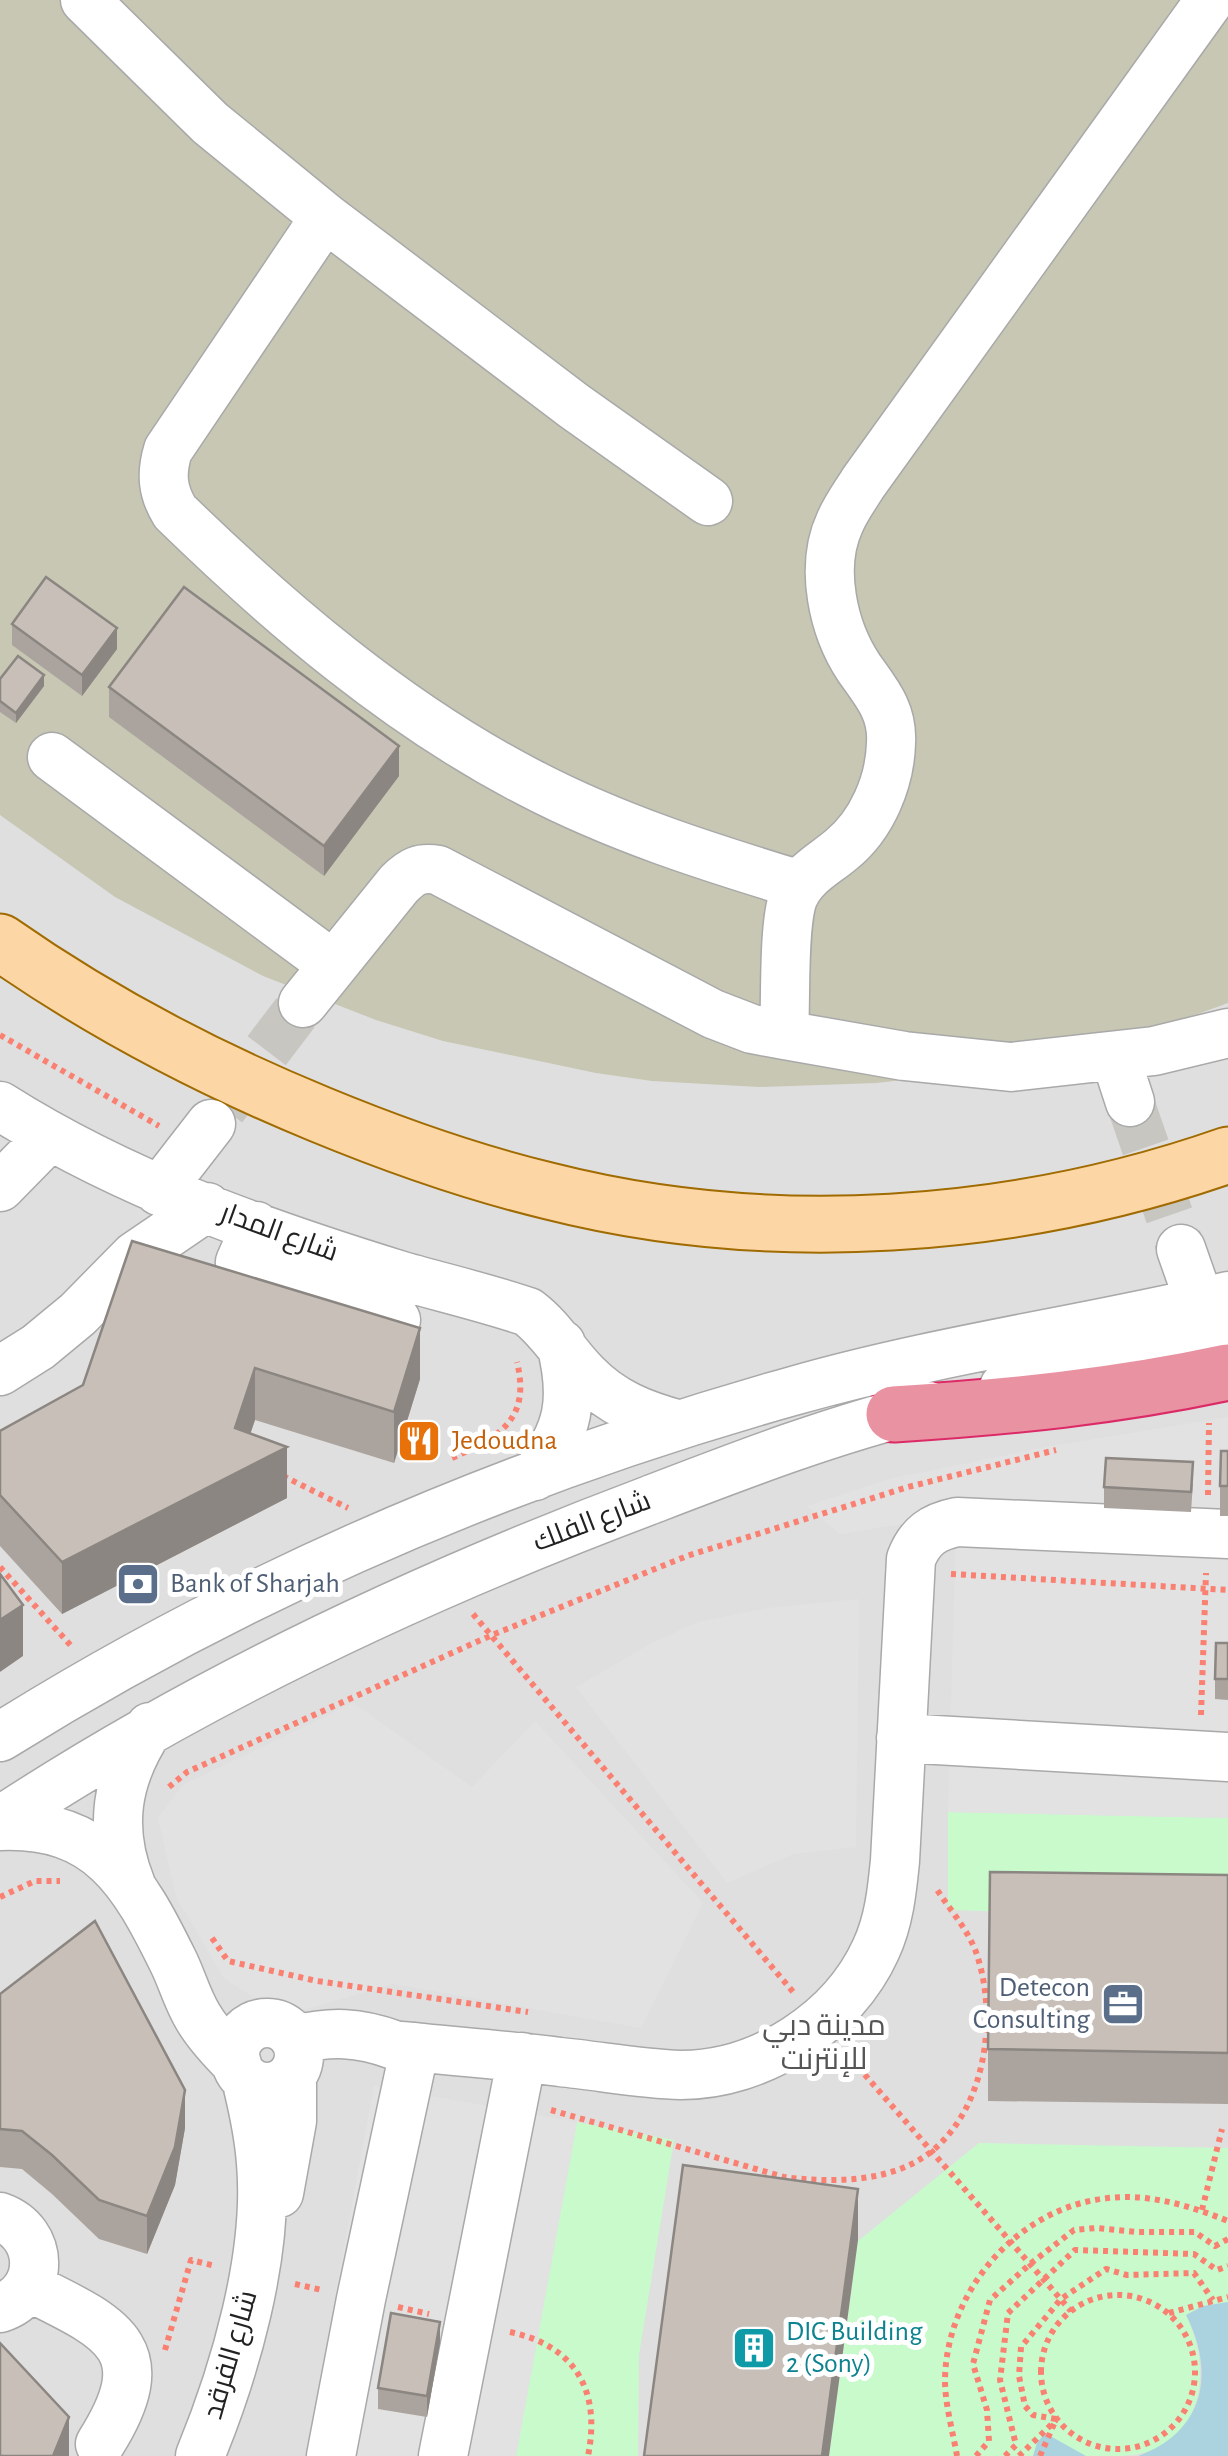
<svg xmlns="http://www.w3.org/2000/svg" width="1228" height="2456" font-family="'Alegreya Sans',Cairo,sans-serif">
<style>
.residential{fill:#e0dfdf}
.construction{fill:#c7c7b4}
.park{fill:#c8facc}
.parking{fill:#e2e2e2}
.water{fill:#aad3df}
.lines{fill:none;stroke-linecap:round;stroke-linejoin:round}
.minor-tunnel{stroke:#c8c6c1;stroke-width:48;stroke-dasharray:48 24;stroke-linecap:butt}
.minor-casing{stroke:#a9a9a9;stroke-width:51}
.major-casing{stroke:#a06b00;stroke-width:59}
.highway-casing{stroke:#dc2a67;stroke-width:59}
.path{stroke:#fa8072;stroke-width:6;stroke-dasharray:5 5;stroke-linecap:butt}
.minor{stroke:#fff;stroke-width:48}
.major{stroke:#fcd6a4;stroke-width:55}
.highway{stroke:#e892a2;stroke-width:55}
.wall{fill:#aba49e}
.shaded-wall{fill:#8b8681}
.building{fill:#c7bfb8;stroke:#8b8681;stroke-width:2.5}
.labels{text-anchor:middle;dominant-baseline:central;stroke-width:10;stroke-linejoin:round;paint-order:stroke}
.street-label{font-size:28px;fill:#222;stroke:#fff}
.food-label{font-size:28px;fill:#c56008;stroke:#fff;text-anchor:start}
.service-label{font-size:28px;fill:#4e5e75;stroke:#fff;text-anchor:start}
.culture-label{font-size:28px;fill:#0d838f;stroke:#fff;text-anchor:start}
.neighbourhood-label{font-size:30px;fill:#555;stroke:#fff}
</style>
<rect width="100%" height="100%" fill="#f2efe9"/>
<path class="residential" d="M0 0H1228V2456H0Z"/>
<path class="construction" d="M0 0H1228V1003L1168 1025 939 1076 876 1083 759 1087 652 1081 596 1073 443 1041 376 1020 263 976 115 897 0 815Z"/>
<path class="park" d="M948 1812 1228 1818V1918L948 1910Z
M577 2122 674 2140 639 2355 638 2456H516Z
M979 2143 1228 2148V2302L1203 2306 1186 2315C1217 2378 1198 2456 1118 2456 1108 2456 1096 2456 1086 2456 1072 2453 1058 2441 1046 2434L1037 2443 1033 2456H829L858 2241Z"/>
<path class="parking" d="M1228 1417V1818L948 1812 956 1524H902L840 1534 807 1506 889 1479 1046 1447Z
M859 1599 856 1847 793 1854 727 1883 576 1687 652 1643 698 1622 767 1608Z
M353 1703 472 1787 535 1721 703 1903 641 2028 393 1984 282 2016 224 1978 176 1897 158 1818 183 1785Z
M374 2086 577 2122 516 2456H305Z"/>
<path class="water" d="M1228 2302V2456H1138C1204 2432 1216 2374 1186 2315L1203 2306Z
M1045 2433 1086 2456H1033L1037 2443Z"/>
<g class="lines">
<path class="minor-tunnel" d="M1130 1102 1181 1249
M223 1108 303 1003"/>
<g class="minor-casing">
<path id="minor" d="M85 0 210 123 325 217 574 406 708 501
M325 217 168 450C161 473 162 491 175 512 281 615 398 715 530 783 616 828 708 857 800 885
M52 757 332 964
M303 1003 399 884C412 871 420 867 438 870L713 1014 752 1029 784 1035 904 1056 1011 1067 1154 1051 1228 1033
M784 1035C786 1002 783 926 793 898 802 875 823 865 841 850 872 825 890 782 891 743 893 711 876 692 859 668 833 629 819 567 840 522 846 508 855 496 863 483L1210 0
M1115 1056 1130 1102
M0 1106C123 1184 263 1233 402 1276 444 1288 487 1298 528 1312 552 1330 564 1354 585 1375 612 1403 643 1415 680 1425
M0 1187 49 1137
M159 1191 211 1124
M256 1226 240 1262 245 1270 396 1320
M1181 1249 1200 1303
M0 1371 38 1347 78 1314 135 1256 207 1207
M1004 1387 1228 1331
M535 1476C569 1430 575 1400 561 1344
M0 1737C245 1584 515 1469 793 1391 936 1350 1084 1330 1228 1296
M901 1738 1228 1757
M0 1821C202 1688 424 1585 650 1500 741 1465 834 1429 929 1406
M0 1826C100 1822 133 1880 173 1961 182 1979 187 1999 198 2017 208 2034 222 2049 237 2064
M131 1885C108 1828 116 1778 150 1727
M235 2055a32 32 0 1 1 64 0a32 32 0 1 1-64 0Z
M295 2040C331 2031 359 2032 394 2045 449 2051 505 2055 560 2062 600 2066 641 2074 681 2075 761 2075 843 2022 876 1949 889 1921 892 1891 895 1861L911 1559C920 1536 933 1527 957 1522L1228 1534
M279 2193 292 2121V2075
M0 2217C45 2233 46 2293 0 2308
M29 2287C112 2328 161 2348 100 2444
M200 2456C235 2371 269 2255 261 2163 259 2134 253 2107 246 2079
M331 2456 361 2299 415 2047
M443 2456 522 2057"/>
</g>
<g class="major-casing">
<path id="major" d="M0 942C100 1012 207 1068 319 1114 394 1145 470 1172 549 1191 770 1247 1014 1230 1228 1155"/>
</g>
<g class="highway-casing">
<path id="highway" d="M894 1414C1007 1407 1117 1396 1228 1372"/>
</g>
<path class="path" d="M0 1035 159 1126
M452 1458C499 1437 531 1420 517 1362
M283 1476 348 1508
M1208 1495 1209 1423
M0 1567 73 1648
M951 1574 1228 1590
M473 1614 794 1993
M1201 1715 1206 1573
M169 1787 187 1772 492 1635 687 1556 908 1487 1056 1450
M0 1897 35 1881H60
M212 1938 228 1961 317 1981 528 2012
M845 2052 1071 2311
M551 2110 784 2177C831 2183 893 2183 932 2151 987 2106 998 2015 976 1952 967 1928 949 1909 936 1888
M1202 2210 1222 2129
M295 2284 322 2290
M1041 2372a77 77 0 1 1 154 0a77 77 0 1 1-154 0Z
M398 2307 429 2314
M1169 2313 1228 2297
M510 2332C576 2346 601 2391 588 2456
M165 2350 191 2260 215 2266
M1056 2419 1033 2415 1025 2406 1019 2376 1021 2347 1061 2299 1106 2269 1127 2275 1194 2273 1213 2300
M957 2456C953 2432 945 2405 945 2380 946 2293 1015 2211 1101 2199 1145 2192 1188 2205 1228 2221
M976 2456 989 2441 987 2410 973 2364 990 2300 1030 2264 1074 2230 1096 2228 1136 2232H1195L1215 2246 1228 2239
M1005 2456 1016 2445 1000 2380 1008 2313 1075 2250 1194 2254 1217 2270 1228 2266
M1019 2456 1056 2420
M1040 2456 1054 2424"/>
<use href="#minor" class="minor"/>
<use href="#major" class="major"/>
<use href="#highway" class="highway"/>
</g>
<path class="wall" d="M12 624 117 649 82 696 12 645Z
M0 679 44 686 16 723 0 712Z
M109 687 399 776 324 876 109 717Z
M132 1241 420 1379 394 1463 255 1420 250 1434 287 1498 62 1614 0 1546V1431L83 1385Z
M1228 1451V1516H1220V1486Z
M1193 1483 1191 1512 1104 1508V1487Z
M1228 1643V1700L1215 1699V1679Z
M1228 1875V2104L988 2101V2049Z
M0 1994 185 2128 175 2185 147 2254 99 2239 52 2194 22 2169 0 2167Z
M440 2343 427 2417 378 2409V2388Z"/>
<path class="shaded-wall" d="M117 628V649L82 696V675Z
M44 675V686L16 723V713Z
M399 746V776L324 876V846Z
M420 1328V1379L394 1463V1412Z
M255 1368V1420L237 1473 287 1447V1498L62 1614V1562Z
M23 1605V1656L0 1672V1620Z
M185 2090V2128L175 2185 147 2254V2216Z
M858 2189V2240L829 2456H822Z
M440 2322V2343L427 2417V2396Z
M69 2417V2456H53Z"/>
<path class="building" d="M46 577 117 628 82 675 12 624Z
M184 587 399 746 324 846 109 687Z
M18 656 44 675 16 713 0 701V679Z
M132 1241 420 1328 394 1412 255 1368 235 1428 287 1447 62 1562 0 1495V1431L83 1385Z
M1221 1451H1228V1486H1220Z
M1106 1458 1193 1462 1191 1492 1104 1487Z
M0 1574 23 1605 0 1620Z
M1216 1643H1228V1679H1215Z
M990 1872 1228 1875V2053L988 2049Z
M95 1921 185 2090 175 2147 147 2216 99 2200 52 2155 22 2131 0 2129V1994Z
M683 2165 858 2189 822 2456H644Z
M391 2313 440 2322 427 2396 378 2388Z
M0 2343 69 2417 53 2456H0Z"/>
<defs>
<g id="restaurant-square" transform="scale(2.25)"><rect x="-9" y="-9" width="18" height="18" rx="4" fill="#e8710a" stroke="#fff"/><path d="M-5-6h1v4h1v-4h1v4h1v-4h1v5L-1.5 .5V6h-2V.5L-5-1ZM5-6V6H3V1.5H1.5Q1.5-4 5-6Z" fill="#fff"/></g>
<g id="bank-square" transform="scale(2.25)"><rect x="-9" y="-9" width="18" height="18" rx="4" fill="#5c6f8a" stroke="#fff"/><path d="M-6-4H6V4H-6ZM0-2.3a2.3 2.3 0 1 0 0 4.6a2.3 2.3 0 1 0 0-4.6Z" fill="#fff"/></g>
<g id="office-square" transform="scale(2.25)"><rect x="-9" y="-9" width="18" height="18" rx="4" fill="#5c6f8a" stroke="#fff"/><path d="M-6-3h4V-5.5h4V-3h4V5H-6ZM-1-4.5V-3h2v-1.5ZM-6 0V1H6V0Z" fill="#fff"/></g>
<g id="building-square" transform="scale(2.25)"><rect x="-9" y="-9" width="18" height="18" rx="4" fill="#0f9aa8" stroke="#fff"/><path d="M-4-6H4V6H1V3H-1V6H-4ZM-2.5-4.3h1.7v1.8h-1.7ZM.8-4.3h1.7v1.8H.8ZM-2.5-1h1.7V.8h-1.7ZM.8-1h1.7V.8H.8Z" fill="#fff"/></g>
</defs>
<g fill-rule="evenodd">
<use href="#restaurant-square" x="419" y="1441"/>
<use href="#bank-square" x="138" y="1584"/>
<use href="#office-square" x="1123" y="2004"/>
<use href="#building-square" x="754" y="2348"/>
</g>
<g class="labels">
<g class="street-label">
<text transform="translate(279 1233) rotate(20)">شارع المدار</text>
<text transform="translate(592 1522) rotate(-21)">شارع الفلك</text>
<text transform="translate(231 2355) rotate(-74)">شارع الفرقد</text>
</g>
<g class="food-label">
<text x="452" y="1441">Jedoudna</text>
</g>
<g class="service-label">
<text x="170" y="1584">Bank of Sharjah</text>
<text x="1090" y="1988" text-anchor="end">Detecon<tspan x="1090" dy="32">Consulting</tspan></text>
</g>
<g class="culture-label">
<text x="786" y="2332">DIC Building<tspan x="786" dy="32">2 (Sony)</tspan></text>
</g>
<g class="neighbourhood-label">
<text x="824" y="2026">مدينة دبي<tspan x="824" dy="34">للإنترنت</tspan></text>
</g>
</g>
</svg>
